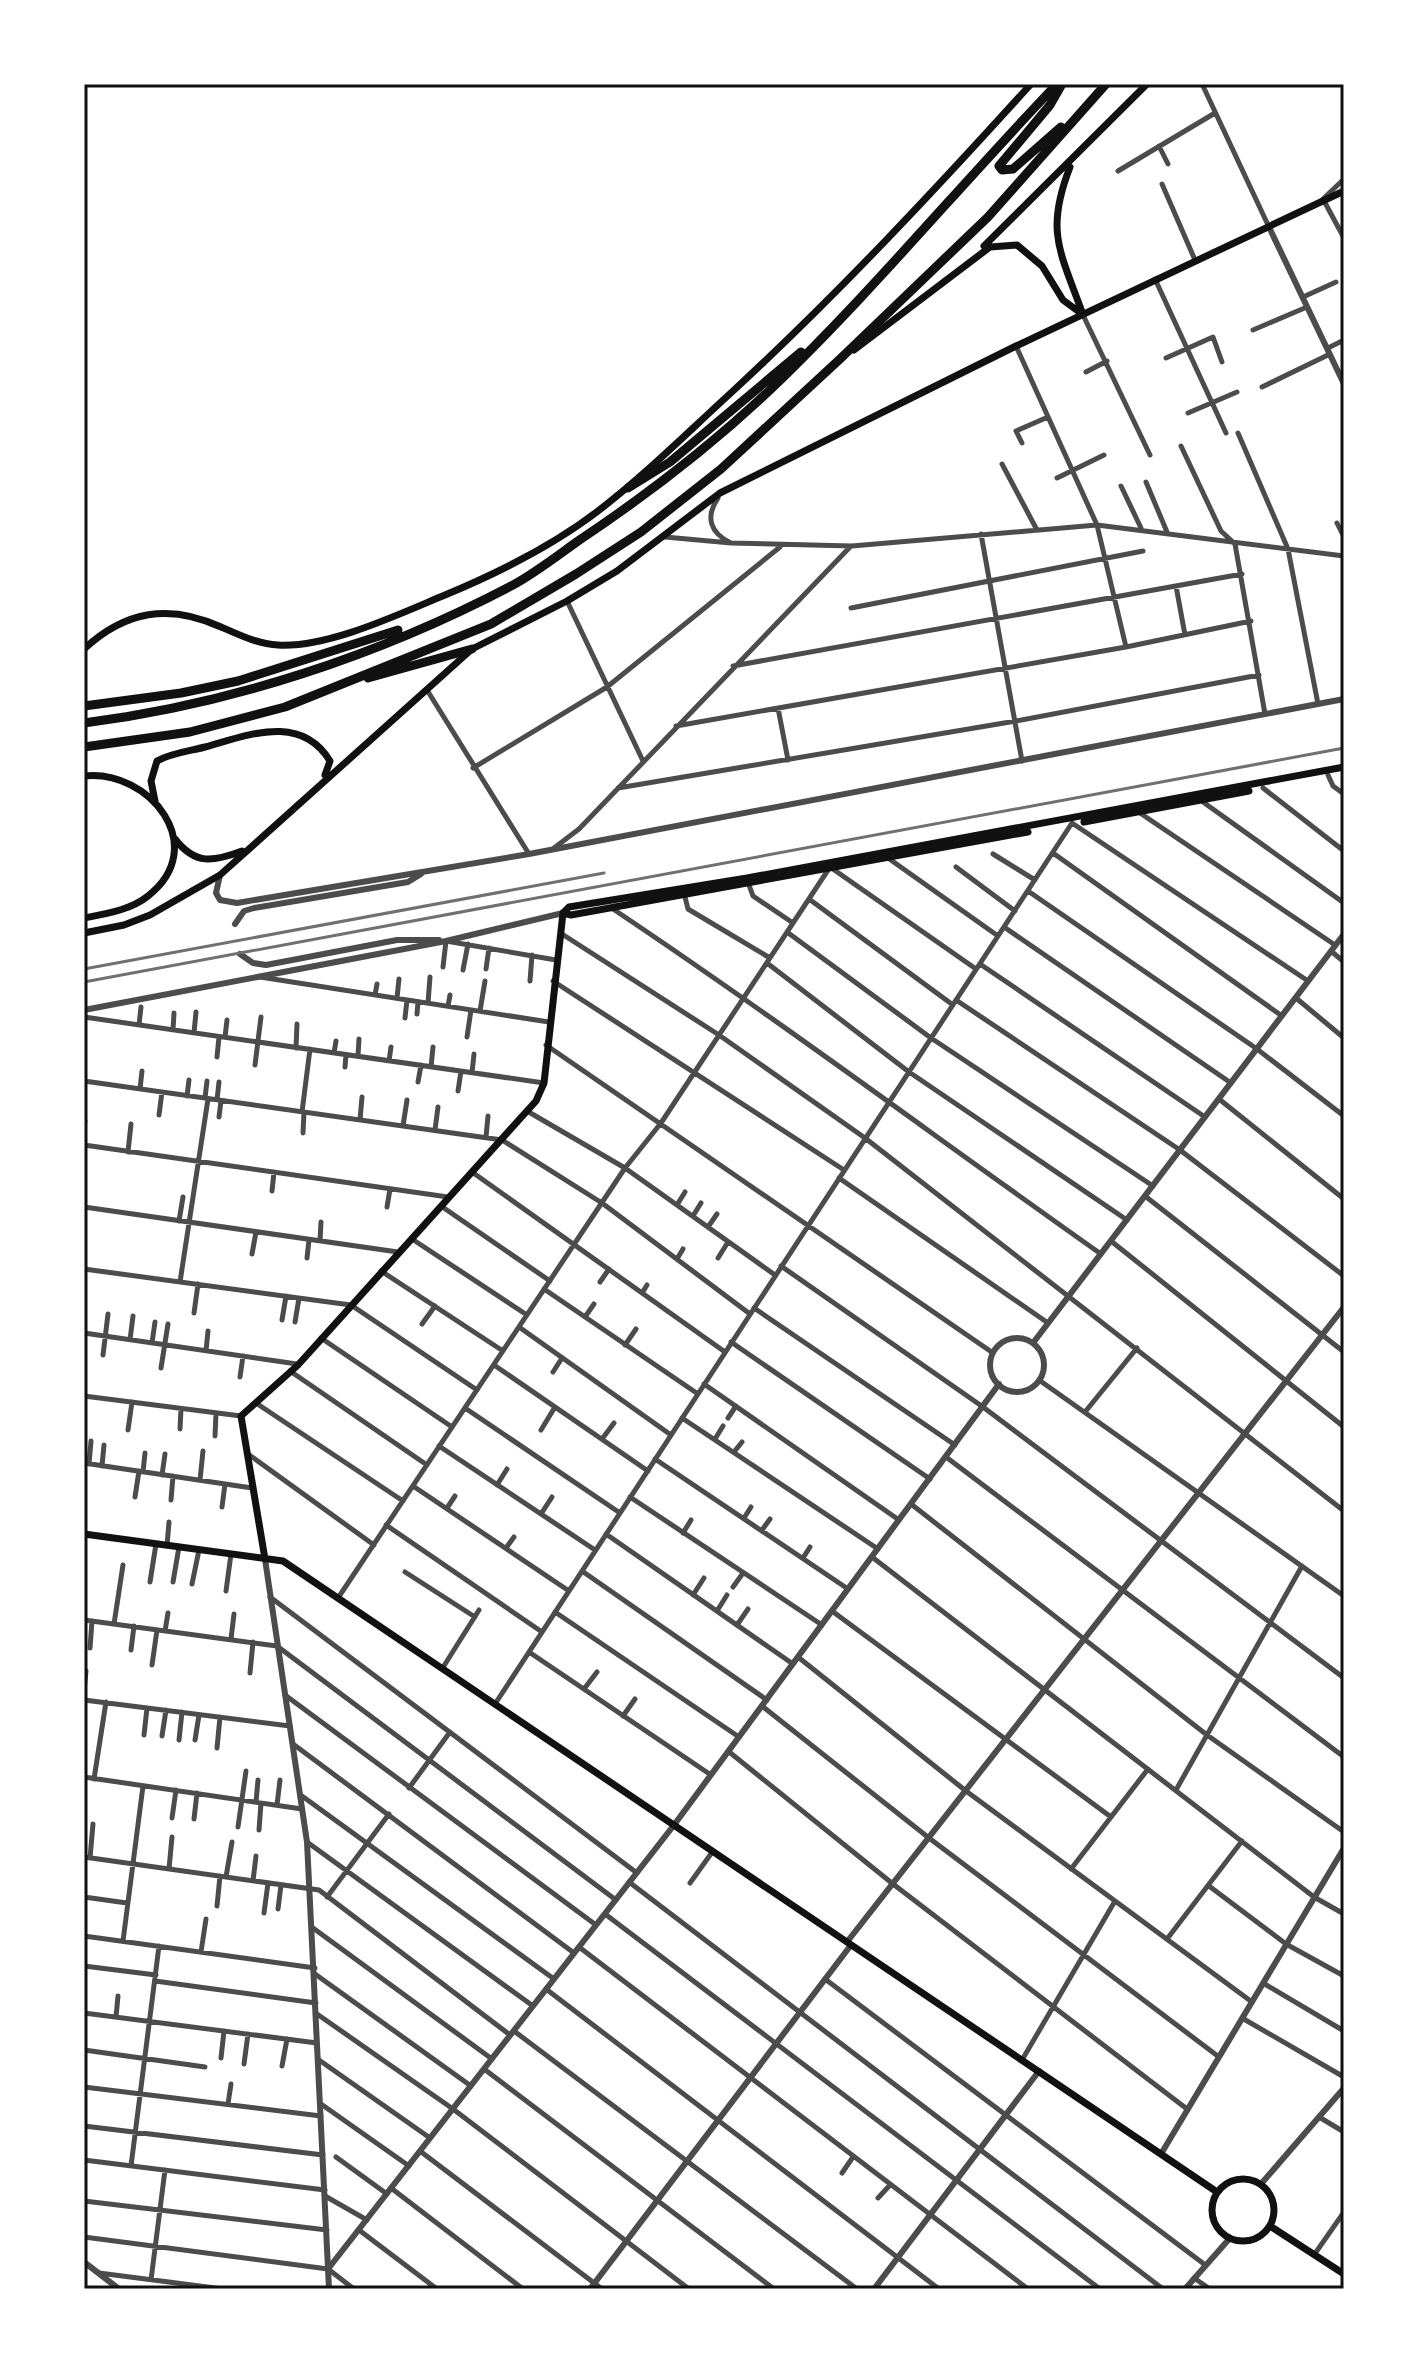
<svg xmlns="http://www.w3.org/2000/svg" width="1428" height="2373" font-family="'Fira Sans Condensed',sans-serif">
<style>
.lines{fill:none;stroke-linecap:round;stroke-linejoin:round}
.minor{stroke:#4c4c4c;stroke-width:5}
.tertiary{stroke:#4c4c4c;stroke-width:6}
.secondary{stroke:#111;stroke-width:7}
.trunk{stroke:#111;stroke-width:9}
.rail{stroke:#707070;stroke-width:3}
.neatline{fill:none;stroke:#111;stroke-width:3}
</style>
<rect width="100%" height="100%" fill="#fff"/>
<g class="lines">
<path class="minor" d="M1203 86 1268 225
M1159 146 1168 164
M1118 171 1215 113
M1344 179 1323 199 1344 238
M1162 184 1195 260
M1155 279 1226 433
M1303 297 1336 282
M1083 315 1150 455
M1253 330 1307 307
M1016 346 1097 525 1126 647
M1328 348 1344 340
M1166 358 1213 337 1222 362
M1086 372 1107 361
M1262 387 1330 354
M1188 413 1237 392
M1238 433 1288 549 1318 704
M1022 443 1016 431 1048 417
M1181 446 1221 531 1235 544 1265 714
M1002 464 1037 530
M1057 478 1104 455
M1146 482 1167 532
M1121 486 1141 528
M1337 523 1344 537
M981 534 1022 761
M665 537 731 543C710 533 705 517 718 498
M731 543 852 546 1097 525 1344 556
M1176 586 1185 635
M567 601 643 761
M851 608 1143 551
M733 666 1242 574
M427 690 529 854
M778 708 788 760
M676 726 1126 647 1251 621
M473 768 607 687 780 547
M1328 775 1333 786 1344 794
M618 788 1016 721 1259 675
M1263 788 1344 851
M1203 802 1344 903
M1140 813 1335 945
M554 848 579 829 851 546
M1053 853 1282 1016
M993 854 1035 880
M888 858 998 936
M956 867 1015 911
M749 885 753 896 793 923
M1028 891 1257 1049 1344 1116
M685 897 688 909 770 958
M809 899 953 1005
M613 909C779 1020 938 1139 1101 1254
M1004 927 1231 1083
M787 932 931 1038 1153 1186
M562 934 719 1035 865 1138 1344 1511
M1331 951 1344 962
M767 963 909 1072 1127 1220
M980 964 1205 1117
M443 967 446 941 556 960
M486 969 489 948
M463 970 468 944
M260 977 549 1022
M530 981 532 955
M553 981 844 1170
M375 995 377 984
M397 998 399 979
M1296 998 1344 1038
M956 1000 1180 1150 1344 1276
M428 1003 430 977
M448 1006 450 995
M480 1011 485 981
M417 1014 418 1002
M84 1017 544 1083
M405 1018 407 1000
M139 1025 141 1007
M173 1030 174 1013
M194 1033 196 1012
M225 1037 227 1020
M467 1037 471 1010
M546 1045 993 1353
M296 1048 297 1024
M334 1053 336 1041
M358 1056 359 1039
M217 1057 219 1037
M389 1061 391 1047
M255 1065 261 1017
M345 1067 346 1055
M431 1067 433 1047
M472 1073 474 1054
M84 1081 502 1140 602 1203 750 1314
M418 1082 421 1065
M140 1089 142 1071
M458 1091 461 1071
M187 1096 189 1080
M205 1098 207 1081
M1219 1099 1344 1199
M217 1100 219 1082
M527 1111 625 1168 775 1275
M302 1112 310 1049
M159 1115 162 1092
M219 1117 221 1101
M360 1120 362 1097
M403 1126 407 1100
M84 1127 85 1121
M435 1130 438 1107
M303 1133 304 1112
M486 1137 488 1116
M84 1145 448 1197
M128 1152 131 1124
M472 1172 725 1352
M839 1178 1048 1323
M272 1191 274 1172
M1145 1196 1344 1352
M677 1205 685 1192
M441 1206 550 1281
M84 1207 398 1252
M387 1207 390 1189
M693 1216 701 1203
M179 1221 183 1197
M708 1227 717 1214
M412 1239 527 1315
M320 1241 321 1222
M1111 1241 1344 1427
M252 1254 256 1232
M307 1258 309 1240
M718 1258 728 1242
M677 1259 683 1249
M781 1266 983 1407 1344 1678
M84 1269 351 1305 477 1390
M381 1271 503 1351
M180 1282 208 1099
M600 1282 609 1269
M544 1289 698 1394
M642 1293 647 1285
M754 1308 955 1445
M194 1313 198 1284
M585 1317 594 1304
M282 1320 286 1296
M295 1322 299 1298
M422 1324 435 1306
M519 1327 671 1435
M84 1333 297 1364
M321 1338 452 1427
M130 1340 133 1316
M731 1342 930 1479
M152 1343 155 1322
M625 1345 636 1329
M206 1351 208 1331
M103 1355 108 1314
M494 1365 648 1471
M161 1368 168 1324
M290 1371 427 1465
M553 1372 562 1358
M240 1377 243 1356
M1039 1380 1344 1596
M704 1384 899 1520
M84 1396 241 1416
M256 1403 403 1501
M465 1408 620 1513
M1085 1412 1137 1348
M682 1418 878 1549
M728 1418 736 1406
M180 1429 181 1409
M128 1430 132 1402
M541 1430 555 1407
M215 1436 216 1413
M602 1439 614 1423
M715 1439 723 1426
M439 1446 595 1550
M734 1452 742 1442
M248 1454 374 1545
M946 1457 1344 1757
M655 1459 848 1589
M84 1463 252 1488
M89 1464 91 1441
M102 1466 104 1445
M143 1472 145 1453
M162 1475 165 1454
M200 1480 203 1451
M497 1485 507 1469
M413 1486 569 1591
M135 1497 139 1471
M630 1497 822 1625
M171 1500 173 1476
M911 1504 1207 1735 1344 1832
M222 1507 225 1484
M447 1508 455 1496
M541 1514 552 1497
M744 1518 751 1507
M386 1525 542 1632
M762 1530 770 1519
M683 1533 691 1520
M606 1534 793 1664
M167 1546 169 1522
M506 1548 514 1537
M872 1557 1314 1897 1344 1914
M803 1558 810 1547
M582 1571 767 1700
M405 1572 475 1617
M150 1582 156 1544
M173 1582 179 1547
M192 1584 199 1550
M733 1587 743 1573
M226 1591 231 1554
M693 1595 704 1578
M270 1597 637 1873
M338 1598 625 1168 661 1123 830 867 976 969
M717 1611 727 1595
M832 1611 1111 1817
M555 1612 739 1737
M84 1620 277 1646 616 1900
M114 1624 123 1565
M737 1625 748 1609
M165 1631 168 1613
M231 1639 234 1614
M90 1648 92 1621
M131 1650 134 1626
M529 1652 711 1775
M798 1657 966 1791 1252 2002
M152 1665 157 1630
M442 1669 479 1610
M250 1673 253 1642
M584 1689 597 1672
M84 1691 86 1671
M285 1695 596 1925
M84 1700 290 1726
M495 1704 1072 823 1308 981
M762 1706 929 1838 1219 2057
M623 1716 635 1699
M144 1735 147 1708
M162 1736 166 1710
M179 1740 182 1712
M195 1740 199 1715
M293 1744 574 1953
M217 1748 220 1717
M728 1751 893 1884 1187 2109
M84 1777 302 1809
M94 1779 106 1702
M409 1788 450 1732
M1176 1790 1302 1566
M302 1796 554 1979
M256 1802 258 1780
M277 1805 280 1780
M172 1818 176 1790
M194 1819 197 1793
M238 1827 246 1771
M259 1830 261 1803
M307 1842 533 2006
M84 1857 319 1890 510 2035
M90 1858 93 1824
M169 1869 172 1837
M1071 1869 1148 1769
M226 1877 232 1842
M253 1881 256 1856
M629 1882 1163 2289
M690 1883 713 1851
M1209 1886 1286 1944 1344 1976
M84 1897 127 1903
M327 1897 389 1814
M217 1906 220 1876
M278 1909 281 1885
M264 1913 268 1883
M605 1914 1100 2289
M313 1928 492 2059
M84 1936 315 1968
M1167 1939 1242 1841
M123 1941 143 1786
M579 1947 1028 2289
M201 1952 206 1919
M84 1966 156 1975
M315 1974 471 2086
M825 1979 1204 2264
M155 1981 316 2003
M1263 1983 1344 2031
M546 1989 939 2289
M84 2013 317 2043
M317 2014 453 2109 689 2289
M116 2017 118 1996
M1242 2018 1344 2077
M514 2031 857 2289
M84 2050 205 2067
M221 2058 224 2031
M319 2060 430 2138
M1022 2060 1115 1901
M244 2064 248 2034
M282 2066 287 2039
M484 2069 774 2289
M84 2087 321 2116
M228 2104 231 2084
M321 2104 409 2166
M1319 2117 1344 2132
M84 2126 323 2155
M420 2151 602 2289
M336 2157 387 2194
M84 2160 325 2190
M131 2166 159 1946
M842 2173 853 2157
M391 2188 523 2289
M325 2196 367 2220
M878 2198 890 2185
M84 2201 327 2230
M359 2230 437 2289
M84 2237 328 2269 354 2289
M1314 2255 1344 2212
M99 2273 223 2289
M1194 2278 1210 2289
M151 2280 165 2170"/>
<path class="tertiary" d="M1268 225 1344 384
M220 875 216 893 220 900 237 903 529 854 1344 699
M235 924 244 911 254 908 408 882 421 874
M240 954 253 963 266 965 397 940H439
M84 1010 446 941 563 913
M990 1365a27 27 0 1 1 54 0a27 27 0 1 1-54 0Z
M1033 1343 1344 934
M265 1559 307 1842 329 2289
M847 1942 1344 1307
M1161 2154 1344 1848
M1261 2184 1344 2088
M84 2262 119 2289
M328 2269 674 1825 999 1384
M590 2289 851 1945
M874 2289 1039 2071
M1185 2289 1230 2238"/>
<path class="secondary" d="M1070 167C1045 231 1060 251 1082 312
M984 246 1147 84
M854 350 990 247 1017 245 1042 266 1063 300 1082 314
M84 649C125 611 169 603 221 627 240 635 257 644 278 645 328 648 399 614 445 595 498 573 551 547 598 511 645 475 688 432 733 391 838 294 935 190 1031 84
M84 776C150 769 211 847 148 896 131 910 105 914 84 918
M155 801 151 781 157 761C171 753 190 751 205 747 249 735 301 713 330 761L325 775
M1084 822 1249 791
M175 839C195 865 213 862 242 851
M563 913 569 907 747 878 1344 767
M563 913 571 915 1028 832
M84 933 124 925 150 915 220 875 472 649 567 601 617 571 720 493 1016 346 1344 191
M84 1534 283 1561 1217 2192
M265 1559 241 1416 298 1365 536 1101 544 1083 563 913
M1212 2210a31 31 0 1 1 62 0a31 31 0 1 1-62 0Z
M1270 2226 1344 2274"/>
<path class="trunk" d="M1061 127 1013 169 1002 170 999 166 1050 105 1062 84
M628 488 670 462 801 352
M368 678 472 649
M84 706 181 693 238 681 398 630
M84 723C232 704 380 655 513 585 535 573 557 556 578 541 647 495 712 445 772 388 872 292 961 184 1057 84
M84 747 190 732 285 707 491 624 576 574 641 532 721 469 840 359 988 217 1106 84"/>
<path class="rail" d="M84 969 604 873
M84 982 1344 748"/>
</g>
<rect width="1428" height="2373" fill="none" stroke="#ffffff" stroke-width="172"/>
<rect x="86" y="86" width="1256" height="2201" class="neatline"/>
</svg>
